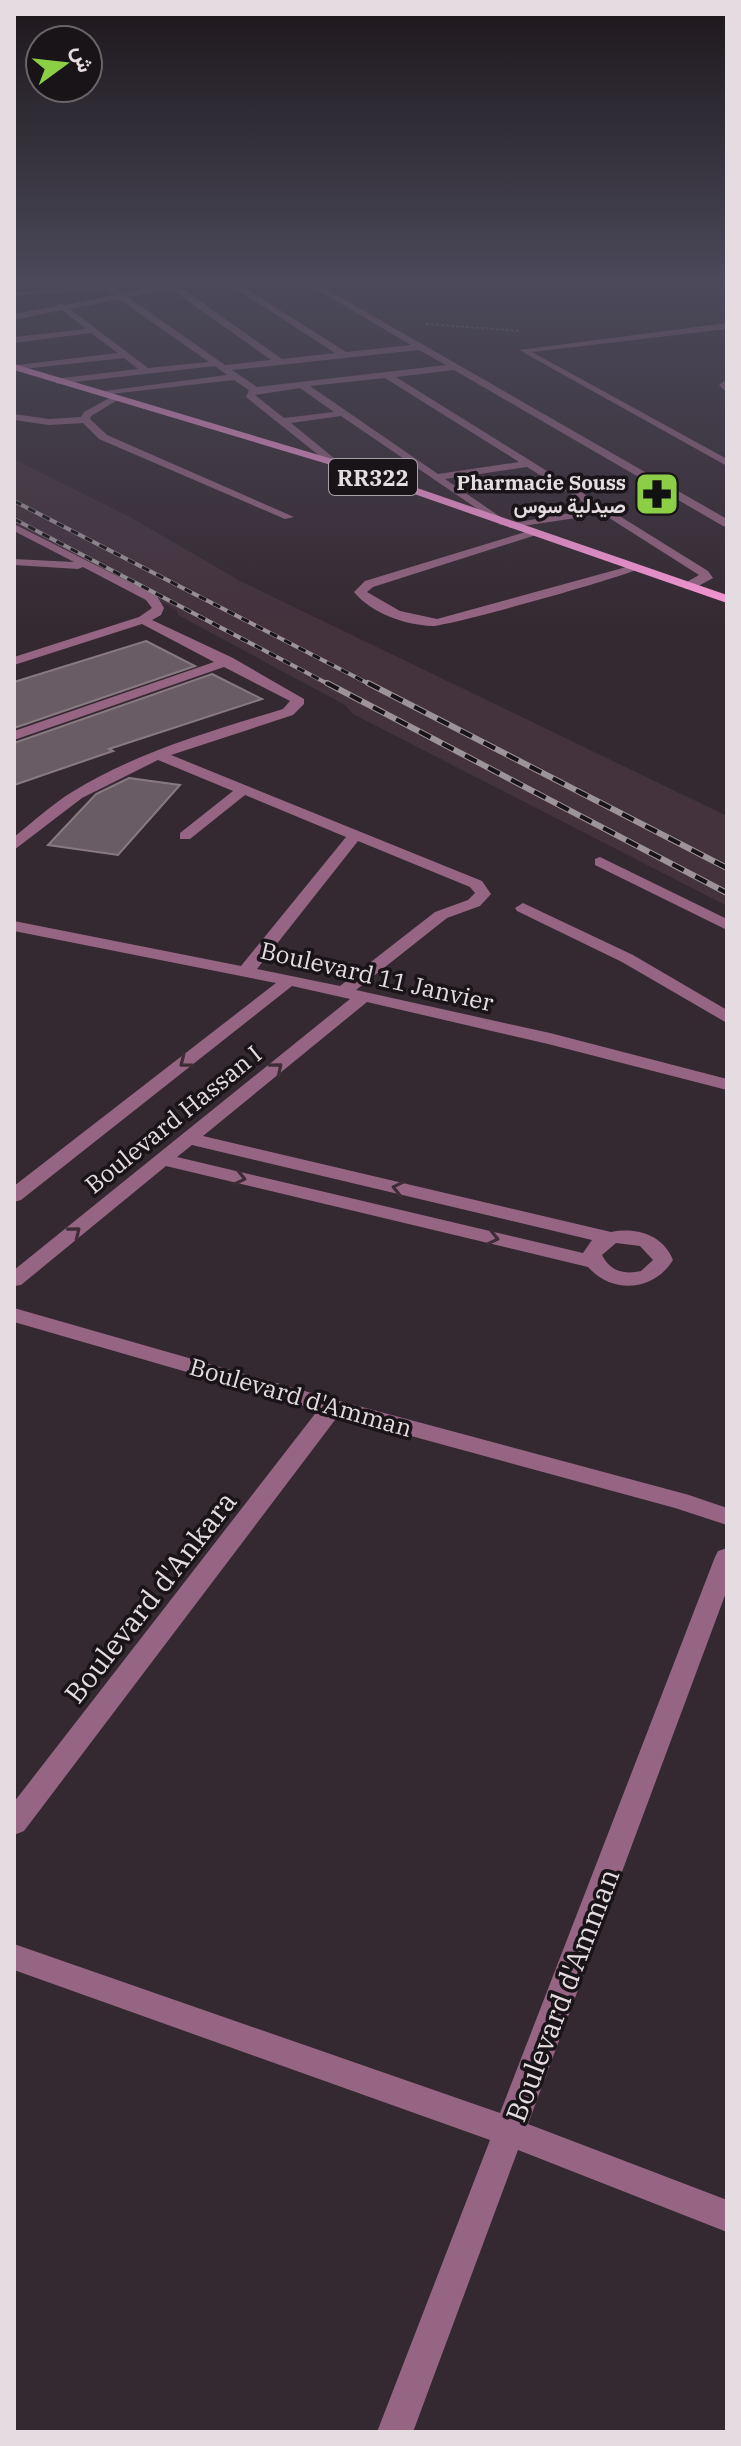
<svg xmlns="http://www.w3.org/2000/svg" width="741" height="2446" font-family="'IBM Plex Serif',Vazirmatn,serif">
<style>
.built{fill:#44323d}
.building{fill:#6a5c64;stroke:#897a82;stroke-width:2}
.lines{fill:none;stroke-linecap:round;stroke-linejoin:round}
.path{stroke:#746a70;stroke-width:2;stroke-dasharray:3 2;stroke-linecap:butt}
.minor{fill:#956583;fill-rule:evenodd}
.major{fill:#fc9ad9;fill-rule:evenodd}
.rail-far1-casing{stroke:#9d9499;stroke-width:4}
.rail-casing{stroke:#9d9499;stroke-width:6}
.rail-far1{stroke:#191417;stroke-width:3;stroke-dasharray:8;stroke-linecap:butt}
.rail{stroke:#191417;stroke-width:4;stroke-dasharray:13;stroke-linecap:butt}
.oneway{stroke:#3e2c37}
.labels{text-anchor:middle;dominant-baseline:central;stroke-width:7;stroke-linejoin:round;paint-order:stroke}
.far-poi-label{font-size:20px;font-weight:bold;fill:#e4dce0;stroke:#191417;text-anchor:end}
.shield{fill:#191417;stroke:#a7a0a4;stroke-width:2}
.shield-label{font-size:22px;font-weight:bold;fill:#e4dce0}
.street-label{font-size:24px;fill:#e4dce0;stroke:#191417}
.near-street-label{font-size:28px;fill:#e4dce0;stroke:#191417}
</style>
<rect width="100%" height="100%" fill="#352931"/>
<path class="built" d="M14 459 130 517 242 582 727 816V906L353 714 345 705 178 615 177 610 14 523Z"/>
<path class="building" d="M146 641 195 666 14 728V682Z
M212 674 262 699 109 749 113 751 14 785V743Z
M129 778 180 785 118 855 48 845 96 794Z"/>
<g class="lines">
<path class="path" d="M426 324 520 331"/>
<path class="minor" d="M95 281 117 284 115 288 122 293 184 281H202L180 287 282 359 335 353 224 281H234L346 352 411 345 302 281H312L727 519V527L723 526 454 370 396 377 708 571 713 578 693 589H685V583L699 575 603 514 509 528V524L513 523 594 509 527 467 445 479 505 520V524L501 525 341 416 291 423 340 463 331 465 246 397 249 390 234 380 102 395 97 392 227 375 215 366 57 384 54 379 138 369 124 358 14 370 17 365 118 353 91 333 14 343V337L86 329 62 310 14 320V314L57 306 60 303 65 305 114 295 105 289 14 296V292L99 285ZM171 289 271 360 225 365 128 297ZM119 299 209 362 148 368 70 309ZM419 350 446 365 257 387 232 370ZM385 378 519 462 438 474 310 386ZM300 388 334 412 284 418 255 395Z
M727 323V329L532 352 727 459V466L519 350Z
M727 379V393L719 385Z
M113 396 121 398 91 416 90 419 107 435 294 517 285 519 99 439 83 423 49 425 14 420V414L49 419 81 417 84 412Z
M14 524 157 596 164 608 161 615 152 620 233 658 304 699V704L293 715 171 755 482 881 491 894 480 906 447 918 356 990 550 1033 727 1079V1090L548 1044 367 1002 203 1136 611 1232C637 1227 663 1235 673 1260 654 1291 613 1295 588 1267L166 1166 21 1285 14 1286V1270L350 999 292 986 21 1200 14 1202V1186L276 983 14 931V921L241 966 346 837 245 795 190 839H180V833L233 791 158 760 82 798 14 850V837C33 822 51 805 72 792 137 752 211 731 283 709L290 701 224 667 14 740V731L214 662 142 624 14 665V657L139 617 152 608 146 600 83 567 78 569 14 565V559L74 562 14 531ZM358 841 470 887 475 893 468 900 435 912 340 986 257 969ZM192 1145 592 1240 583 1253 177 1157ZM616 1243 640 1246 653 1260 641 1271C624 1275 610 1271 602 1255Z
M532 530 538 533 536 535 373 587 367 592 400 611 437 619 630 566 640 568C628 576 446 627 432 626 405 625 371 613 354 592L365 581Z
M600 857 727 919V930L595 865V859Z
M523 903 633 955 727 1010V1023L622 962 517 911 515 908Z
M14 1308 336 1400 689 1495 727 1508V1525L675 1508 338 1416 24 1831 14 1835V1802L318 1410 14 1322Z
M727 1548V1590L528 2124 727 2200V2232L518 2150 413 2432H377L490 2140 14 1970V1944L500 2113 715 1557 718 1551Z"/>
<path class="major" d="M14 364 339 461 727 595V603L331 465 14 370Z"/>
<g class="rail-far1-casing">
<path id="rail-far1" d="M14 501 371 685
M14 519 330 685"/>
</g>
<g class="rail-casing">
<path id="rail" d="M327 683 727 893
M368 683 727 868"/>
</g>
<use href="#rail-far1" class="rail-far1"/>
<use href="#rail" class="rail"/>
</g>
<defs><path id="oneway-chevron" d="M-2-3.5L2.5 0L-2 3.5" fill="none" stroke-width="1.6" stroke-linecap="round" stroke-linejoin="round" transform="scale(2)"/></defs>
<g class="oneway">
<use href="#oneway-chevron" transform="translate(185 1062) rotate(142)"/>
<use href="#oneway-chevron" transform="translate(277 1068) rotate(-40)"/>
<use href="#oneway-chevron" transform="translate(240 1178) rotate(13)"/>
<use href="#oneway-chevron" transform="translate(398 1188) rotate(-167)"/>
<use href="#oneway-chevron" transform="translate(75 1232) rotate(-39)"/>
<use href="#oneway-chevron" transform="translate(493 1238) rotate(13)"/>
</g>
<linearGradient id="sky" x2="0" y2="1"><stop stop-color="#1d171b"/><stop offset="0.45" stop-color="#4b495a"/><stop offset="1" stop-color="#4b495a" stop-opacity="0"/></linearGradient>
<rect width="741" height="624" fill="url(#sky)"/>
<defs>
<g id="pharmacy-square" transform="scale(2.3)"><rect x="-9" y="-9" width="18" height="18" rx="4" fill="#8cce46" stroke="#191417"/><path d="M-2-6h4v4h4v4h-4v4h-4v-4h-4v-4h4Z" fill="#111"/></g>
</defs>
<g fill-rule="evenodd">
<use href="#pharmacy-square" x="657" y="494"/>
</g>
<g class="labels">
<g class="far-poi-label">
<text x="626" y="482">Pharmacie Souss<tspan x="626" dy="23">صيدلية سوس</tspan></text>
</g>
<rect class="shield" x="329" y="459" width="88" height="36" rx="6"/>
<g class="shield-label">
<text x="373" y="477">RR322</text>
</g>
<g class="street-label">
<text transform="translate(377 976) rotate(13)">Boulevard 11 Janvier</text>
<text transform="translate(173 1119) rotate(-39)">Boulevard Hassan I</text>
<text transform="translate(301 1397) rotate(16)">Boulevard d'Amman</text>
</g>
<g class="near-street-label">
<text transform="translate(150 1597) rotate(-52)">Boulevard d'Ankara</text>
<text transform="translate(562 1995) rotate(-69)">Boulevard d'Amman</text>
</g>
</g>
<rect width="741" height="2446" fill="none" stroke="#e4dce0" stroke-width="32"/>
<g transform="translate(64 64) rotate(75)"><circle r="38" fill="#191417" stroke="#6a6467" stroke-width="2"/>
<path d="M0-6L14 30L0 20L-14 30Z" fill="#8cce46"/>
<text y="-12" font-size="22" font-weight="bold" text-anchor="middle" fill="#e4dce0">ش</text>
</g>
</svg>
